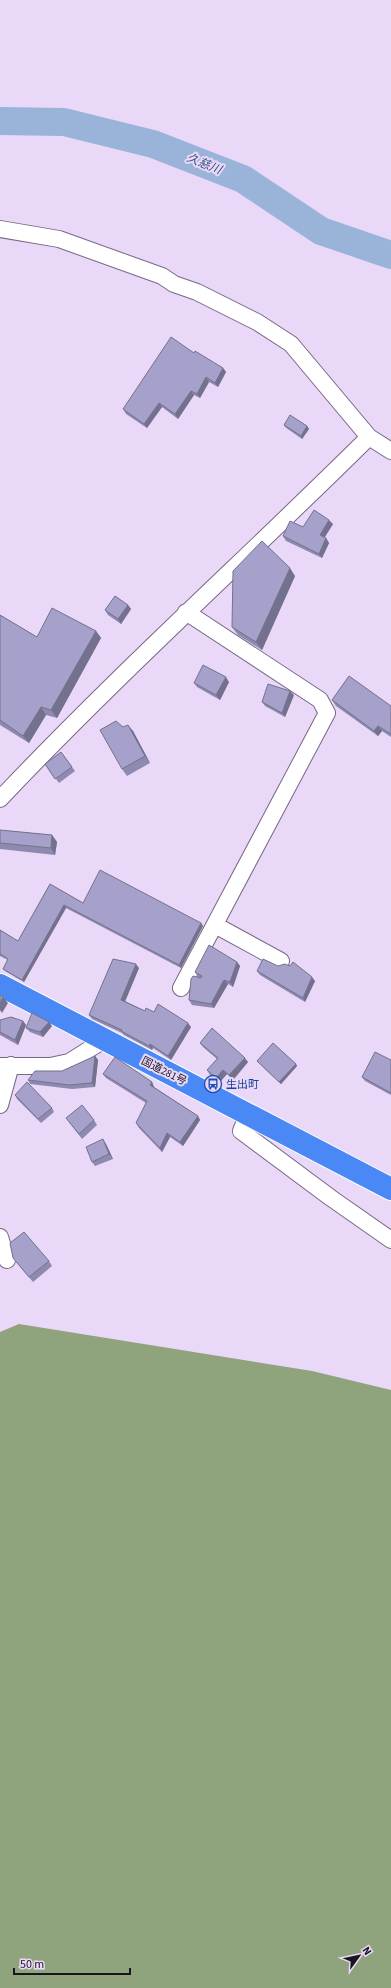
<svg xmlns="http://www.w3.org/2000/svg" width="391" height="1988" font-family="'Source Sans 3','Noto Sans JP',sans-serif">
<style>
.forest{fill:#8fa37c}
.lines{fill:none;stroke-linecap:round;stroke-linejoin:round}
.river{stroke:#9ab3d8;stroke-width:28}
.street-casing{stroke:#776884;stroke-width:18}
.highway-casing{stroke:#fff;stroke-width:24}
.street{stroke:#fff;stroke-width:16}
.highway{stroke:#4a88f6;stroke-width:22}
.wall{fill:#8e8aaf}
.shaded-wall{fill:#74718e}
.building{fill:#a5a1cb;stroke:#74718e}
.labels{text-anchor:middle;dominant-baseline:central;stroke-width:4;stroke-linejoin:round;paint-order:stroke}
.street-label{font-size:11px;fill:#1a141f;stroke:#e9d8f8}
.transit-label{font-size:11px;fill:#164399;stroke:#e9d8f8;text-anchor:start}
.water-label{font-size:12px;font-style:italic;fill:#305182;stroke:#e9d8f8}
</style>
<rect width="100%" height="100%" fill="#e9d8f8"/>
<path class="forest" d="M19 1324 312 1371 391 1390V1988H0V1332Z"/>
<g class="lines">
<path class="river" d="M0 121 64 122 153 144 243 179 321 231 391 255"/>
<g class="street-casing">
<path id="street" d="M0 229 59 239 162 276 174 284 197 292 257 322 291 344 369 437 391 451
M0 799C118 674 247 558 369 437
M215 925 281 961
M181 988 327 713 320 700 186 612
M0 1066H50L69 1062 104 1040
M0 1105 11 1065
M248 1114 241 1131 331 1198 391 1240
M0 1237 7 1260"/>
</g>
<g class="highway-casing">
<path id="highway" d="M0 985 391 1189"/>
</g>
<use href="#street" class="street"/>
<use href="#highway" class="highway"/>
</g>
<path class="wall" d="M194 353 223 368 226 372 218 387 209 382 200 398 194 395 178 419 162 407 147 428 126 414 123 409Z
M284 425 307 426 309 429 302 439 285 427Z
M333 524 324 538H326L329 543 322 558 286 541 283 536 303 527Z
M295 576 262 650 238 635 232 627Z
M128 605 131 609 121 624 108 615 105 610Z
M0 615 37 637 96 631 101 638 57 718 46 715 29 743 0 725Z
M229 682 220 700 197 687 194 683Z
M294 695 285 717 265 706 262 702Z
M332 700 391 706V737L382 731 378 736 336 706Z
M123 727 133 731 150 763 127 776 122 769Z
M61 752 75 771 59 783 45 764Z
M0 830 52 835 57 842 55 855 0 849Z
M50 884 83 903 201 923 203 926 181 968 66 908 24 982 5 971 3 969 8 960 0 956V930L18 941Z
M237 962 240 966 233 987 228 984 214 1008 192 1005 189 1000 199 978 198 977 195 972Z
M278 966 315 981 305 1002 260 975 257 971Z
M139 968 125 1001 145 1011 154 1012 191 1027 171 1060 153 1048 152 1050 124 1035 122 1033 92 1019 89 1015Z
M0 1020 23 1021 26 1025 18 1045 0 1035Z
M52 1026 43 1037 30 1032 26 1028Z
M200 1043 248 1062 233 1080 227 1074 219 1083 210 1075 207 1070 217 1059 203 1047Z
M95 1056 98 1060 95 1087 72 1089 30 1084 28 1080 62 1071Z
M391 1060V1095L365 1081 362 1077Z
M257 1061 296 1064 297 1066 281 1084 259 1063Z
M103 1074 152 1082 154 1087 198 1116 200 1120 183 1146 170 1137 162 1152 139 1128 136 1123 146 1103 106 1078Z
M15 1095 52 1108 54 1112 41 1123 17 1099Z
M94 1120 97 1125 82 1139 69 1122Z
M106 1144 113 1159 95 1166 92 1162Z
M13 1258 49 1261 52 1266 33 1282Z"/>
<path class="shaded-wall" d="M223 368 226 372 218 387 215 383Z
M206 377 209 382 200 398 197 394Z
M191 391 194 395 178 419 175 414Z
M159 403 162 407 147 428 144 424Z
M307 426 309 429 302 439 301 436Z
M329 520 333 524 323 540 320 535Z
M326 538 329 543 322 558 319 554Z
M290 568 295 576 262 650 256 642Z
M128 605 131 609 121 624 118 619Z
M96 631 101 638 57 718 51 710Z
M226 677 229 682 220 700 216 695Z
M290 691 294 695 285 717 282 713Z
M41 707 46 715 29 743 23 736Z
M128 725 133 731 150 763 145 756Z
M378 726 382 731 378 736 374 731Z
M52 835 57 842 55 855 51 848Z
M64 905 66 908 24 982 22 980Z
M201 923 203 926 181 968 179 965Z
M237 962 240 966 233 987 230 982Z
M136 964 139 968 124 1004 121 1000Z
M312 977 315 981 305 1002 303 998Z
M224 980 228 984 214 1008 211 1004Z
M3 997 8 1003 2 1013 0 1010V1003Z
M23 1021 26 1025 18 1045 15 1040Z
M49 1022 52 1026 43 1037 40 1032Z
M188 1023 191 1027 171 1060 168 1056Z
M150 1044 153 1048 152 1050 149 1046Z
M95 1056 98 1060 95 1087 92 1083Z
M245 1058 248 1062 233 1080 229 1075Z
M296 1064 297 1066 281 1084 279 1082Z
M223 1070 227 1074 219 1083 216 1078Z
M152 1082 154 1087 153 1089 150 1085Z
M198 1116 200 1120 183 1146 180 1142Z
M167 1133 170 1137 162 1152 160 1148Z
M103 1139 106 1144 113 1159 109 1154Z"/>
<path class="building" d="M171 337 194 353 195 351 223 368 215 383 206 377 197 394 191 391 175 414 159 403 144 424 123 409Z
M290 415 307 426 301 436 284 425Z
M314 510 329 520 320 535 326 538 319 554 283 536 290 521 303 527Z
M262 541 290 568 256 642 232 627 233 571Z
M115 596 128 605 118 619 105 610Z
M52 608 96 631 51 710 41 707 23 736 0 720V615L37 637Z
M203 665 226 677 216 695 194 683Z
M349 676 391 706V734L378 726 374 731 332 700Z
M268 684 290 691 282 713 262 702Z
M116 721 123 727 128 725 145 756 122 769 100 730Z
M61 752 72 767 55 779 45 764Z
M0 830 52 835 51 848 0 843Z
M100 870 201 923 179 965 64 905 22 980 3 969 8 959 0 954V930L18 941 50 884 83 903Z
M209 945 237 962 230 982 224 980 211 1004 189 1000 191 979 193 976 201 978 202 976 195 972Z
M113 959 136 964 121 1000 145 1011 146 1008 154 1012 158 1004 188 1023 168 1056 150 1044 149 1046 121 1031 122 1030 89 1015Z
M263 959 278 966 285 964 290 966 293 962 312 977 303 998 257 971Z
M0 995 3 997 0 1003Z
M32 1013 49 1022 40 1032 26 1028Z
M11 1017 23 1021 15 1040 0 1032V1020Z
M212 1028 245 1058 229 1075 223 1070 216 1078 207 1070 218 1058 200 1043Z
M273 1043 296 1064 279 1082 257 1061Z
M375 1052 391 1060V1093L362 1077Z
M95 1056 92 1083 69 1085 28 1080 35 1071H62Z
M115 1057 152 1082 150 1085 198 1116 180 1142 167 1133 160 1148 136 1123 147 1101 103 1074Z
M27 1082 52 1108 38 1119 15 1095Z
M82 1105 94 1120 79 1134 66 1118Z
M103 1139 109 1154 92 1162 86 1147Z
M24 1232 49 1261 29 1277 13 1258 10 1243Z"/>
<defs>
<g id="bus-ring" transform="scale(0.9)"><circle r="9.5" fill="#e9d8f8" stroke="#1a4fb4" stroke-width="1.5"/><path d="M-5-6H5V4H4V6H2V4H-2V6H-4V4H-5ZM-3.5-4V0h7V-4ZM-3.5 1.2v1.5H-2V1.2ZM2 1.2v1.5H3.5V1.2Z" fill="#1a4fb4"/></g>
</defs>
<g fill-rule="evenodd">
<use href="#bus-ring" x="213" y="1084"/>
</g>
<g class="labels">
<g class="street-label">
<text transform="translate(164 1071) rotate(27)">国道281号</text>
</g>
<g class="transit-label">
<text x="226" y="1084">生出町</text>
</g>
<g class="water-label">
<text transform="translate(204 164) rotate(22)">久慈川</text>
</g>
</g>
<g transform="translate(359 1956) rotate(57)" stroke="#e9d8f8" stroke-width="3" paint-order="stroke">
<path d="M0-3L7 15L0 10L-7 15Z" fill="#1a141f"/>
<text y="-6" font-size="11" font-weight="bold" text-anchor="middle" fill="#1a141f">N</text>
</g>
<path d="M14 1968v6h116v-6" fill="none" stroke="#1a141f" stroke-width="2"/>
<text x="20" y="1968" font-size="12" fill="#1a141f" stroke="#e9d8f8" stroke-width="3" paint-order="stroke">50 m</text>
</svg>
